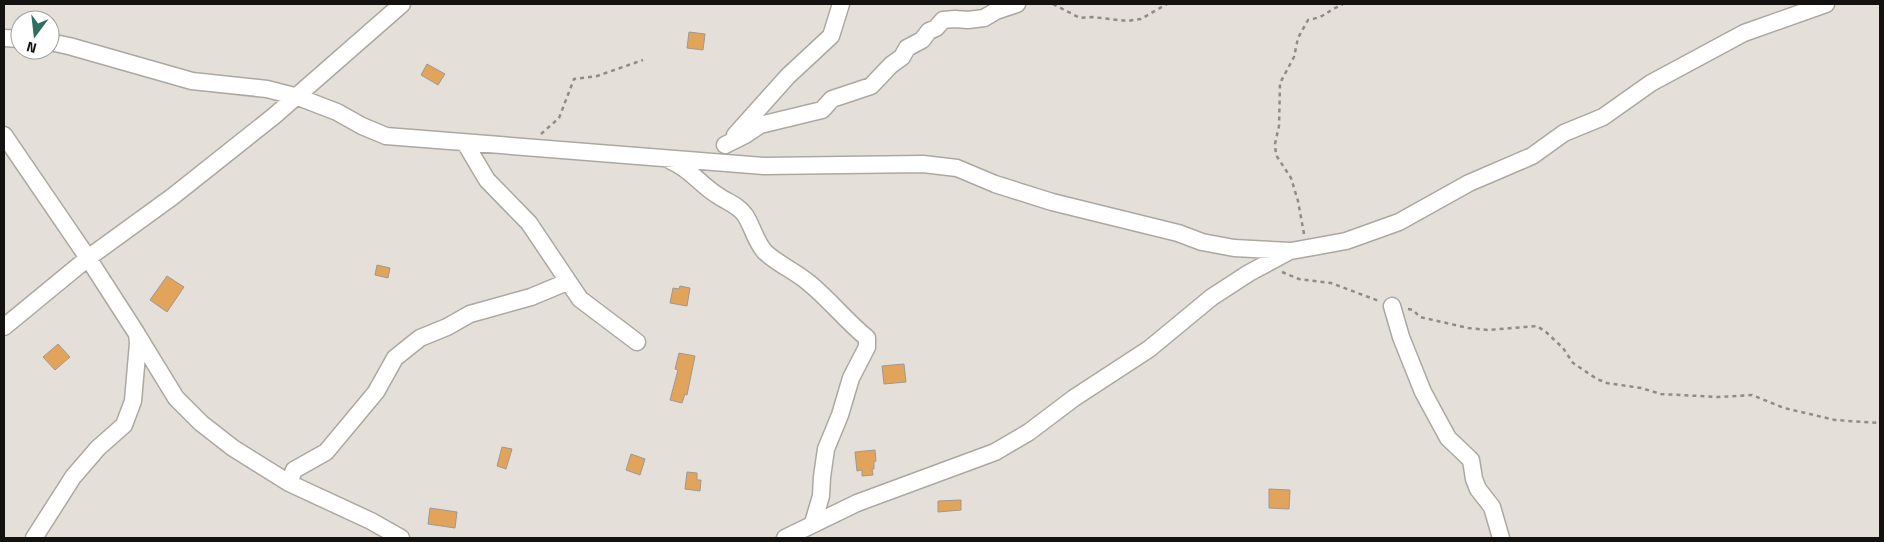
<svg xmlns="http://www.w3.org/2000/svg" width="1884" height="542" font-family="'Titillium Web',sans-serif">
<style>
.building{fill:#e2a45a;stroke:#9e9993}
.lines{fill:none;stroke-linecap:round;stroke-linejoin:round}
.minor-casing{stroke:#aca8a1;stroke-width:19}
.path{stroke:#8f8c87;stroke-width:2.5;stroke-dasharray:4 4;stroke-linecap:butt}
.minor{stroke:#fff;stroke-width:16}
</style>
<rect width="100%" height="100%" fill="#e4e0d9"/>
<path class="building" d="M689 32 705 34 703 50 687 48Z
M427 64 445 74 438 85 421 75Z
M377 265 390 268 388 278 375 275Z
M167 276 184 287 167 312 150 300Z
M680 286 690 288 687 306 670 303 673 288 679 289Z
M58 344 70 357 55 370 43 357Z
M679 353 695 356 687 395 685 394 682 403 670 400 678 370 675 369Z
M904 364 906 382 884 384 882 366Z
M502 447 512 449 506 469 497 466Z
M875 450 876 461 874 462V469H872L873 475 862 476V470L857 471 855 452Z
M631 454 645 459 640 475 626 470Z
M687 472 697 473V480H701L700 491 685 489Z
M1269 489 1290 490 1289 509 1269 508Z
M961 500V510L938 512V501Z
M430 508 457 512 455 528 428 524Z"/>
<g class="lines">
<g class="minor-casing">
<path id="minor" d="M4 38 20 39
M50 42 69 46 192 81 267 89 298 97 337 112 362 126 386 136 764 166 923 164 957 168 995 184 1052 202 1178 233 1202 242 1234 248 1291 251 1346 241 1399 222 1469 183 1532 156 1564 133 1603 117 1651 83 1744 33 1826 4
M4 135 88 258 137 334 138 343 133 401 124 425 98 448 73 477 34 538
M735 135 788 76 831 36 841 4
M465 143 487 180 529 223 580 299 637 342
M725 145 745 135 760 125 822 110 832 99 871 86 891 65 902 57 907 48 922 40 929 31 936 28 943 20 955 19 968 20 984 18 996 11 1017 4
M671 161C689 168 701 185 717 195 727 202 738 205 745 215 753 227 755 241 765 252 779 265 795 271 809 283 830 300 846 321 867 338V347L851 378 840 415 826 449 822 477 821 496 813 523
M1392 306 1401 337 1423 392 1448 438 1471 460 1474 479 1478 489 1492 507 1501 538
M4 327 88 258 172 197 274 116 402 4
M138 336 176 398 201 423 233 448 289 483 371 521 401 538
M289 483 294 470 326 452 376 392 395 358 420 338 447 327 470 314 531 297 567 282
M785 538 857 503 995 452 1029 432 1074 398 1149 349 1212 297 1249 273 1290 251"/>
</g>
<path class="path" d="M1053 4 1080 18 1092 17 1127 21 1141 19 1167 4
M541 134 559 118 574 79 597 76 643 60
M1304 234 1298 201 1291 178 1276 155 1275 144 1279 126 1280 83 1294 57 1298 38 1308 20C1326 17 1327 11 1343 4
M1282 272 1299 279 1331 283 1379 301
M1408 309 1413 310 1420 317 1468 328 1488 330 1537 326 1546 332 1563 348 1573 363 1597 379 1607 383 1641 388 1661 394 1718 397 1752 395 1784 408 1835 420 1880 423"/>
<use href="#minor" class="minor"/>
</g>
<rect width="1884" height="542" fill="none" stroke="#141210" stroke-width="10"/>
<g transform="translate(35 35) rotate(195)"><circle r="24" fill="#ffffff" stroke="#a1a09f"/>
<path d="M0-4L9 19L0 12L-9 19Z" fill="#2d7060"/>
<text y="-8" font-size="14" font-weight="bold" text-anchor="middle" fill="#141210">N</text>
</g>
</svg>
